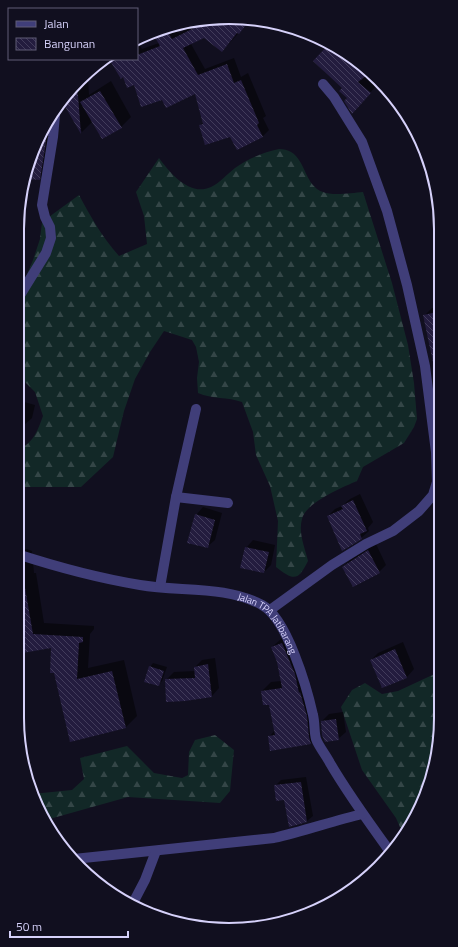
<svg xmlns="http://www.w3.org/2000/svg" width="458" height="947" font-family="'Titillium Web',sans-serif">
<style>
.forest{fill:url(#forest-firs)}
.shadow{fill:#0007}
.building{fill:url(#building-back-hatch)}
.lines{fill:none;stroke-linecap:round;stroke-linejoin:round}
.minor{stroke:#403e79;stroke-width:10}
.labels{text-anchor:middle;dominant-baseline:central;stroke-width:3;stroke-linejoin:round;paint-order:stroke}
.street-label{font-size:10px;fill:#d6d1fa;stroke:#110f1f}
.rim{fill:none;stroke:#d6d1fa;stroke-width:2}
</style>
<defs>
<pattern id="forest-firs" width="22" height="20" patternUnits="userSpaceOnUse"><rect width="22" height="20" fill="#122827"/><path d="M5 1l3.5 6h-7zM16 11l3.5 6h-7z" fill="#344647"/></pattern>
<pattern id="building-back-hatch" width="6" height="6" patternUnits="userSpaceOnUse"><rect width="6" height="6" fill="#231c3e"/><path d="M-1 5l2 2M0 0l6 6M5-1l2 2" fill="none" stroke="#423c5b"/></pattern>
</defs>
<rect width="100%" height="100%" fill="#110f1f"/>
<path class="forest" d="M279 149C283 149 288 150 291 152 306 161 305 186 323 192 332 196 352 193 363 192L392 283 408 345 414 383 417 419 414 427 404 443 363 467 357 481C343 487 305 503 302 519 298 533 305 548 308 561 298 581 294 581 276 567L278 521 270 486 256 455 253 432 242 402C228 397 212 399 198 393L197 378 199 362 196 347 192 340 164 331 150 352 135 379 124 411 113 457 81 487H20L21 465 17 451C34 442 37 432 43 416L35 392 21 378 17 371V298L33 260 40 239 42 222 79 195C91 217 102 237 119 256L147 244 144 216 136 192 159 158C170 173 190 197 211 187 220 183 227 174 235 168 248 159 264 152 279 149Z
M441 671V718L425 799 403 834 396 818 362 770 341 707 352 690 365 683 382 694 398 691Z
M215 735 234 750 230 791 220 803 128 797 46 820 32 794 72 790 84 779 80 758 127 746 154 773 182 778 188 775 189 752 195 740Z"/>
<path class="shadow" d="M229 17 257 22 253 26 249 22 222 51 204 37 191 44 205 69 234 58 241 77 248 73 266 116 263 118 269 130 262 137 230 135 200 125 204 122 195 93 163 99 124 76 110 59H137V41L142 49 159 43 153 32 176 28 179 33 194 26 193 24Z
M330 44 358 61 369 72 366 75 377 85 359 105 348 97 343 88Z
M88 78 89 95 111 81 131 117 121 127 93 121 82 132 64 102 73 88Z
M57 112 49 168 39 179 27 178 33 148Z
M440 307V355L424 316 432 308Z
M17 400 35 405 32 418 24 425 17 423Z
M360 494 373 522 368 528 369 531 361 538 328 516 335 509 342 506 350 499Z
M203 507 222 513 215 540 207 547 196 515Z
M253 540 275 545 271 565 264 572 246 548Z
M376 544 386 565 379 572 343 567 350 560Z
M27 549 32 551 34 573H36L44 623 94 626V629L90 634 88 668 124 660 137 716 126 727 71 741 52 646 17 653V551Z
M291 635 303 665 320 735 311 743 269 737 275 730 270 704 262 691 271 682 281 681 278 661 272 647 281 639Z
M403 642 414 669 407 677 382 687 371 660 378 653Z
M215 658 219 688 212 696 185 700 166 680 174 672 195 671V667L202 660Z
M153 663 167 667 162 681 159 685 150 667Z
M343 712 346 732 338 739 322 721 329 714Z
M306 777 313 816 307 821 290 826 285 799 275 786 281 780Z"/>
<path class="building" d="M229 17 249 21 239 34 237 33 222 52 204 38 183 48 198 75 227 64 234 83 241 80 259 123 257 125 263 137 237 150 230 137 205 145 199 125 203 124 195 94 166 108 162 100 141 107 134 85 127 88 123 77 121 79 109 59H137V55L160 46 152 32 166 29 172 39 194 28 192 24Z
M329 44 358 61 370 73 358 82 371 93 352 114 344 101 347 98 339 91 342 88 313 61Z
M77 83 81 134 63 103Z
M100 91 122 128 102 139 80 102Z
M45 130 46 142 40 180 27 179 33 148Z
M437 312 440 325V366L434 367 423 315Z
M353 500 367 531 360 534 362 539 342 551 327 516 343 509 341 506Z
M195 514 215 520 208 548 187 543Z
M245 547 269 552 264 573 240 568Z
M368 550 380 573 353 587 342 567Z
M24 582 33 634 83 637V642L79 643 77 679 112 671 126 728 70 742 54 673H50L51 648 17 654V583Z
M282 643 295 674 299 693 300 692 307 716 309 737 311 744 270 751 268 736 275 735 269 705H263L261 691 282 688 277 662 271 647Z
M395 649 407 678 382 688 370 660Z
M208 664 212 697 185 701 166 702 165 679 195 678 194 667Z
M149 666 164 671 159 686 144 682Z
M336 719 339 740 325 742 322 735 321 721Z
M301 782 307 822 289 827 284 800 276 801 274 785Z"/>
<g class="lines">
<g class="minor">
<path d="M17 300 46 253 51 238 50 227 45 217 42 205 53 137 55 115"/>
<path d="M176 497 228 503"/>
<path id="s1" d="M17 554C57 567 98 578 140 585 180 592 225 585 262 605 287 618 307 688 313 715 315 723 314 732 316 739 319 747 326 755 330 763 348 794 370 824 391 853"/>
<path d="M160 587 176 497 196 409"/>
<path d="M270 610 332 565 366 544 393 531 419 511 433 495 437 482 436 452 425 366 407 285 387 211 362 142 334 97 323 84"/>
<path d="M74 859 274 838C304 831 333 821 362 814"/>
<path d="M133 903 145 880 156 851"/>
</g>
</g>
<g class="labels">
<g class="street-label">
<text stroke="none"><textPath href="#s1" startOffset="268">Jalan TPA Jatibarang</textPath></text>
</g>
</g>
<path d="M0 0H458V947H0ZM229 24H229A205 205 0 0 1 434 229V718A205 205 0 0 1 229 923H229A205 205 0 0 1 24 718V229A205 205 0 0 1 229 24Z" fill="#110f1f" fill-rule="evenodd"/>
<path class="rim" d="M229 24H229A205 205 0 0 1 434 229V718A205 205 0 0 1 229 923H229A205 205 0 0 1 24 718V229A205 205 0 0 1 229 24Z"/>
<rect x="8" y="8" width="130" height="52" fill="#110f1f" stroke="#605d77"/>
<rect x="16" y="21" width="20" height="6" fill="#403e79" stroke="#605d77"/>
<text x="44" y="28" font-size="12" fill="#d6d1fa">Jalan</text>
<rect x="16" y="38" width="20" height="12" fill="url(#building-back-hatch)" stroke="#605d77"/>
<text x="44" y="48" font-size="12" fill="#d6d1fa">Bangunan</text>
<path d="M10 931v6h118v-6" fill="none" stroke="#d6d1fa" stroke-width="2"/>
<text x="16" y="931" font-size="12" fill="#d6d1fa" stroke="#110f1f" stroke-width="3" paint-order="stroke">50 m</text>
</svg>
